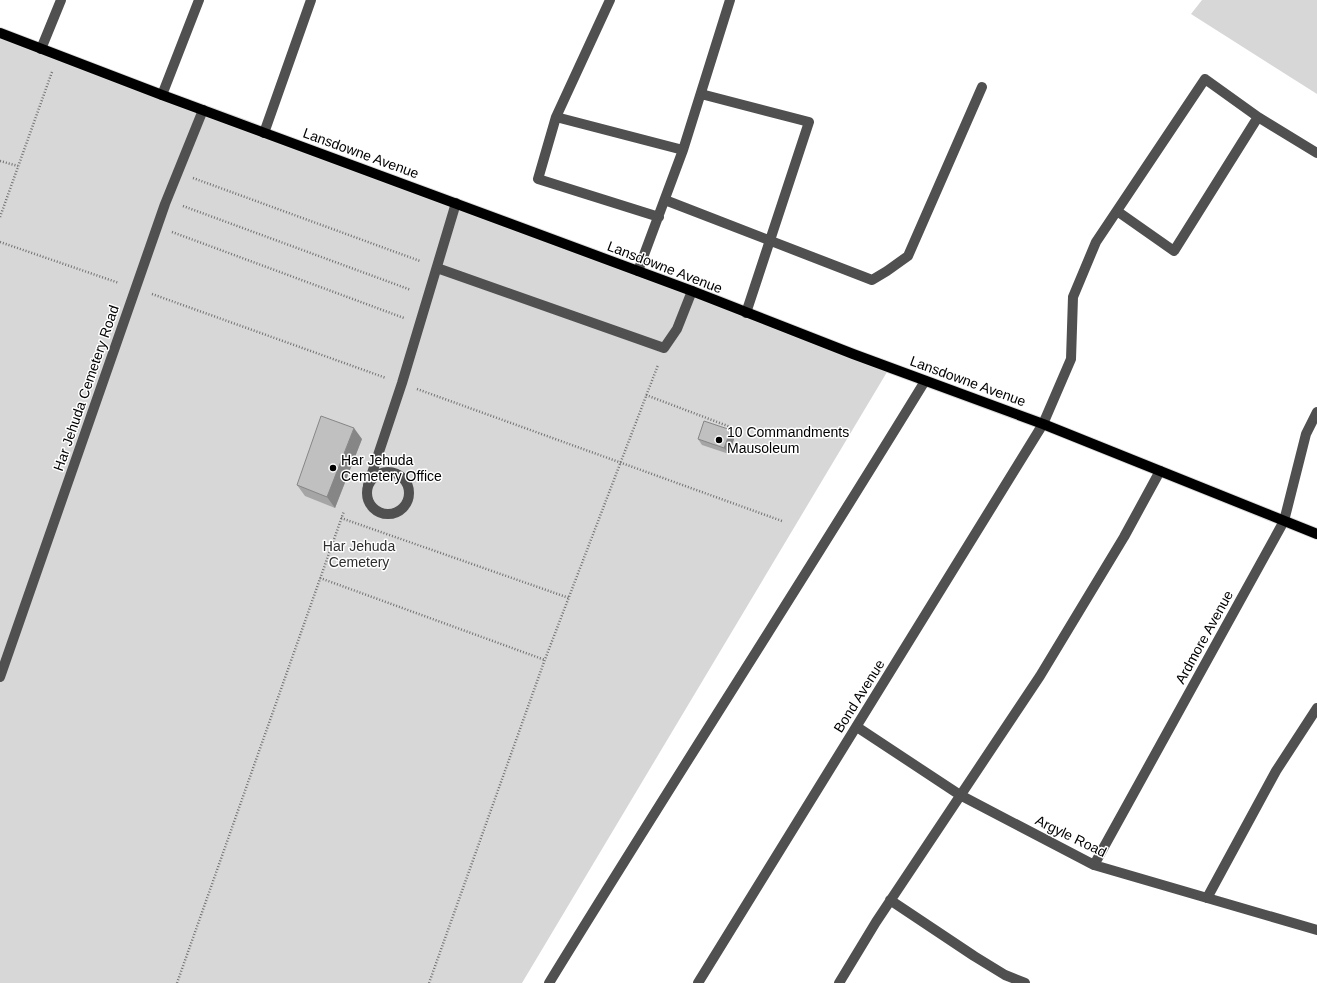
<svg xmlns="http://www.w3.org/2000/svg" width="1317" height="983" font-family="Helvetica,sans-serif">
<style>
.green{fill:#d7d7d7}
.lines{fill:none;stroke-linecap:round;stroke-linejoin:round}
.major-casing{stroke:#dbdbdb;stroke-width:12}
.path{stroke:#727272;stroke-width:2.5;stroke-dasharray:1 2;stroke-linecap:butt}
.minor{stroke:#505050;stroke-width:10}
.major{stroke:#000;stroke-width:10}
.wall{fill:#a5a5a5}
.shaded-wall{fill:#868686}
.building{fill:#c0c0c0;stroke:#868686}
.poi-dot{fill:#000;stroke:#fff;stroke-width:1.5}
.labels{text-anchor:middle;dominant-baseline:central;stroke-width:3;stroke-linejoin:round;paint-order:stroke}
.street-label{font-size:14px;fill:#000;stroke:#fff}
.poi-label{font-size:14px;fill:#000;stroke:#fff;text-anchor:start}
.park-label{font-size:14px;fill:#2e2e2e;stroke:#fff}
</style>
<rect width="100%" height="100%" fill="#fff"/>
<path class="green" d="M1202 0H1317V94L1191 14Z
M0 35 890 367 522 983H0Z"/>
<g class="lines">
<g class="major-casing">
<path id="major" d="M0 33 162 95 692 291 853 354 1043 424 1317 534"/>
</g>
<path class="path" d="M0 161 18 166
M193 178 420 261
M183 206 411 290
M0 217 52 72
M172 232 404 318
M0 242 119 283
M152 294 386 378
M417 389 782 521
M646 395 733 428
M341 518 569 598
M320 578 545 660
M177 983 344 511
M429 983 544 662 658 365"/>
<path class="minor" d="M41 49 61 0
M701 94 809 122 746 313
M162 95 199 0
M556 117 610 0
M264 133 311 0
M665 200 872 280 887 271 908 256 982 87
M1117 211 1174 251 1258 117
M659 217 538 179 556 117 683 150
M437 268 664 348 677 329 692 291
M638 271 683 150 730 0
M367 493a21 21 0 1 1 42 0a21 21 0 1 1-42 0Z
M368 485 402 383 456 203
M0 677 165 204 203 110
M857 727 960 795 1094 865 1317 930
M1094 865 1284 521 1306 434 1317 412
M1207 898 1276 771 1317 708
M890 900 974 956 1005 975 1025 983
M549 983C673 781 802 582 925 381
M698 983 1043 424 1071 359 1073 297 1096 242 1205 79 1258 117 1317 153
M839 983 876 922 1040 676 1124 537 1160 471"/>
<use href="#major" class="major"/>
</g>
<path class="wall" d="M735 436 729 454 702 445 698 439Z
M362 439 335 508 305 496 297 485Z"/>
<path class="shaded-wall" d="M354 428 362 439 335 508 327 497Z
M731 430 735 436 729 454 724 448Z"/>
<path class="building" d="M321 416 354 428 327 497 297 485Z
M704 421 731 430 724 448 698 439Z"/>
<g class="poi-dot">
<circle cx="719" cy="440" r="4"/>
<circle cx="333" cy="468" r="4"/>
</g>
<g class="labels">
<g class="street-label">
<text transform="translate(361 153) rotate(20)">Lansdowne Avenue</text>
<text transform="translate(665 267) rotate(21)">Lansdowne Avenue</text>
<text transform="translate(968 381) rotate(20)">Lansdowne Avenue</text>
<text transform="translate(86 388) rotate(-71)">Har Jehuda Cemetery Road</text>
<text transform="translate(1204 637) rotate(-61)">Ardmore Avenue</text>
<text transform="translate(859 696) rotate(-58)">Bond Avenue</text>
<text transform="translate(1071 836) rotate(26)">Argyle Road</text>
</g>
<g class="poi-label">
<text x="727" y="432">10 Commandments<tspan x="727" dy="16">Mausoleum</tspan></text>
<text x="341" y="460">Har Jehuda<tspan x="341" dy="16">Cemetery Office</tspan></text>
</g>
<g class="park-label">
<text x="359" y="546">Har Jehuda<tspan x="359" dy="16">Cemetery</tspan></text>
</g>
</g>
</svg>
